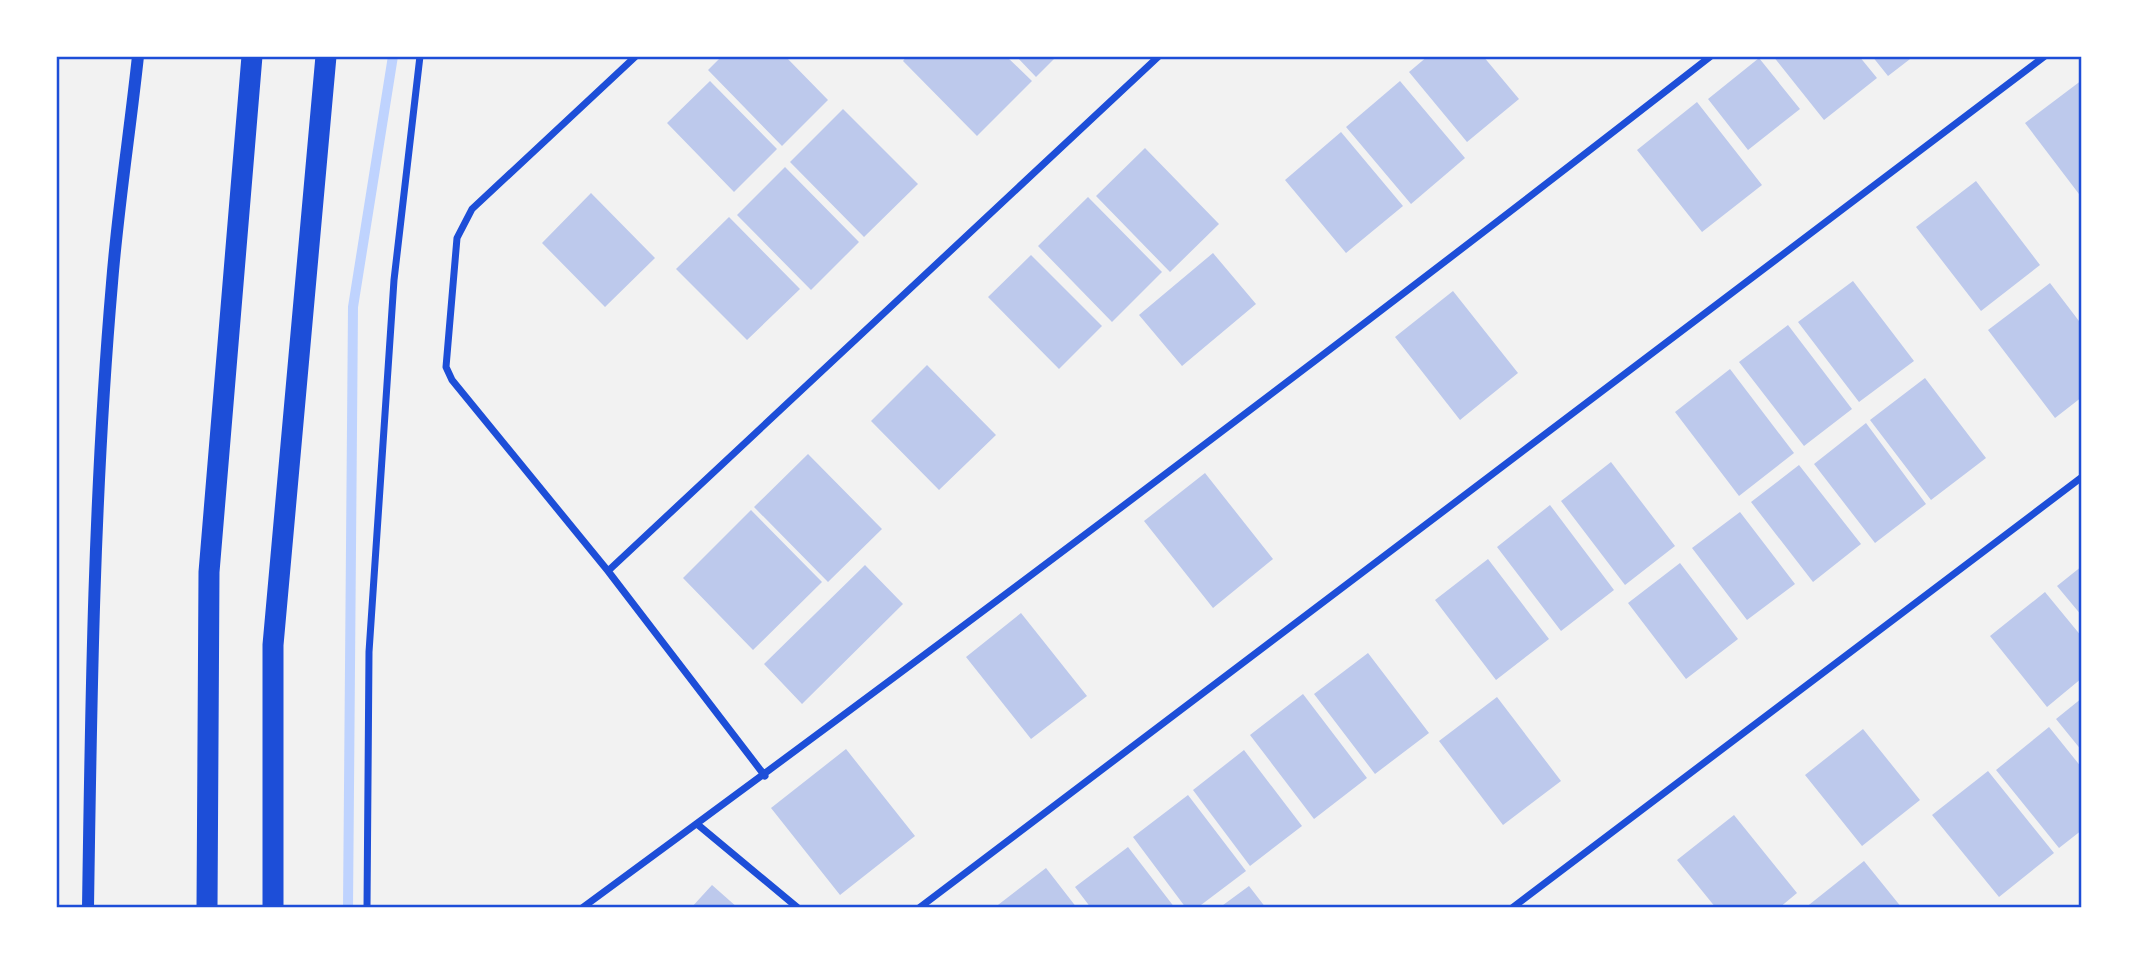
<svg xmlns="http://www.w3.org/2000/svg" width="2138" height="964" font-family="Jost,sans-serif">
<style>
.lines{fill:none;stroke-linecap:round;stroke-linejoin:round}
.stream{stroke:#bfd3fe;stroke-width:10}
.building{fill:#bdc9ec}
.minor{stroke:#1d4ed8;stroke-width:7}
.tertiary{stroke:#1d4ed8;stroke-width:12}
.motorway{stroke:#1d4ed8;stroke-width:21}
.neatline{fill:none;stroke:#1d4ed8;stroke-width:2.5}
</style>
<rect width="100%" height="100%" fill="#f2f2f2"/>
<g class="lines">
<path class="stream" d="M348 908 353 307 393 56"/>
</g>
<path class="building" d="M722 56H785L828 100 782 146 708 70Z
M907 56H1006L1032 81 977 136 903 61Z
M1016 56H1057L1036 77Z
M1428 56H1483L1519 99 1467 142 1409 72Z
M1773 56H1859L1877 78 1824 120Z
M1872 56H1914L1888 76Z
M1759 58 1800 109 1748 150 1708 99Z
M2082 80V198L2025 123Z
M710 81 777 149 734 192 667 123Z
M1400 81 1465 158 1411 204 1346 127Z
M1697 102 1762 185 1702 232 1637 150Z
M843 109 918 184 864 237 790 162Z
M1341 132 1403 206 1346 253 1285 180Z
M1145 148 1219 224 1170 272 1096 196Z
M785 167 859 242 811 290 737 215Z
M1976 181 2040 265 1981 311 1916 227Z
M591 193 655 258 605 307 542 243Z
M1088 197 1162 272 1112 322 1038 246Z
M729 217 800 289 747 340 676 269Z
M1213 253 1256 304 1182 366 1139 315Z
M1031 255 1102 326 1059 369 988 297Z
M1853 281 1914 361 1859 402 1798 322Z
M2050 283 2082 325V397L2055 418 1988 330Z
M1453 291 1518 373 1460 420 1395 337Z
M1788 325 1852 409 1804 446 1739 362Z
M927 365 996 435 939 490 871 421Z
M1730 369 1794 453 1739 496 1675 412Z
M1925 378 1986 458 1931 500 1870 420Z
M1866 423 1926 504 1875 543 1814 464Z
M808 454 882 529 828 582 754 507Z
M1611 462 1675 546 1625 585 1561 501Z
M1799 465 1861 544 1813 582 1751 502Z
M1205 473 1273 559 1213 608 1144 521Z
M1550 505 1614 590 1561 631 1497 547Z
M751 510 822 582 753 650 683 578Z
M1740 512 1795 584 1747 620 1692 548Z
M1488 559 1549 639 1496 680 1435 600Z
M1680 563 1738 639 1686 679 1628 603Z
M865 565 903 604 802 704 764 664Z
M2082 566V616L2057 586Z
M2045 592 2082 637V678L2047 707 1990 636Z
M1021 613 1087 696 1031 739 966 657Z
M1368 653 1429 733 1375 774 1314 694Z
M1303 694 1367 778 1314 819 1250 735Z
M1497 697 1561 781 1503 825 1439 741Z
M2082 698V751L2056 719Z
M2049 727 2082 768V830L2059 848 1996 770Z
M1863 729 1920 800 1862 846 1805 775Z
M846 749 915 836 840 895 771 808Z
M1244 750 1302 826 1250 866 1193 790Z
M1988 771 2054 853 1999 897 1932 815Z
M1188 795 1246 871 1197 908H1186L1133 837Z
M1734 815 1797 893 1779 908H1716L1677 860Z
M1128 847 1175 908H1091L1075 887Z
M1864 861 1902 908H1805Z
M1046 868 1077 908H994Z
M712 885 738 908H691Z
M1249 886 1266 908H1219Z"/>
<g class="lines">
<path class="minor" d="M636 56 472 209 457 238 446 367 452 380 608 571 765 776
M608 571 1159 56
M697 824 798 908
M367 908 369 652 394 280 420 56
M582 908C962 629 1339 346 1711 56
M919 908 2045 56
M1512 908 2082 477"/>
<path class="tertiary" d="M88 908C91 700 94 490 112 283 118 207 130 131 138 56"/>
<path class="motorway" d="M207 908 209 572 252 56
M273 908V645L326 56"/>
</g>
<rect width="2138" height="964" fill="none" stroke="#ffffff" stroke-width="116"/>
<rect x="58" y="58" width="2022" height="848" class="neatline"/>
</svg>
